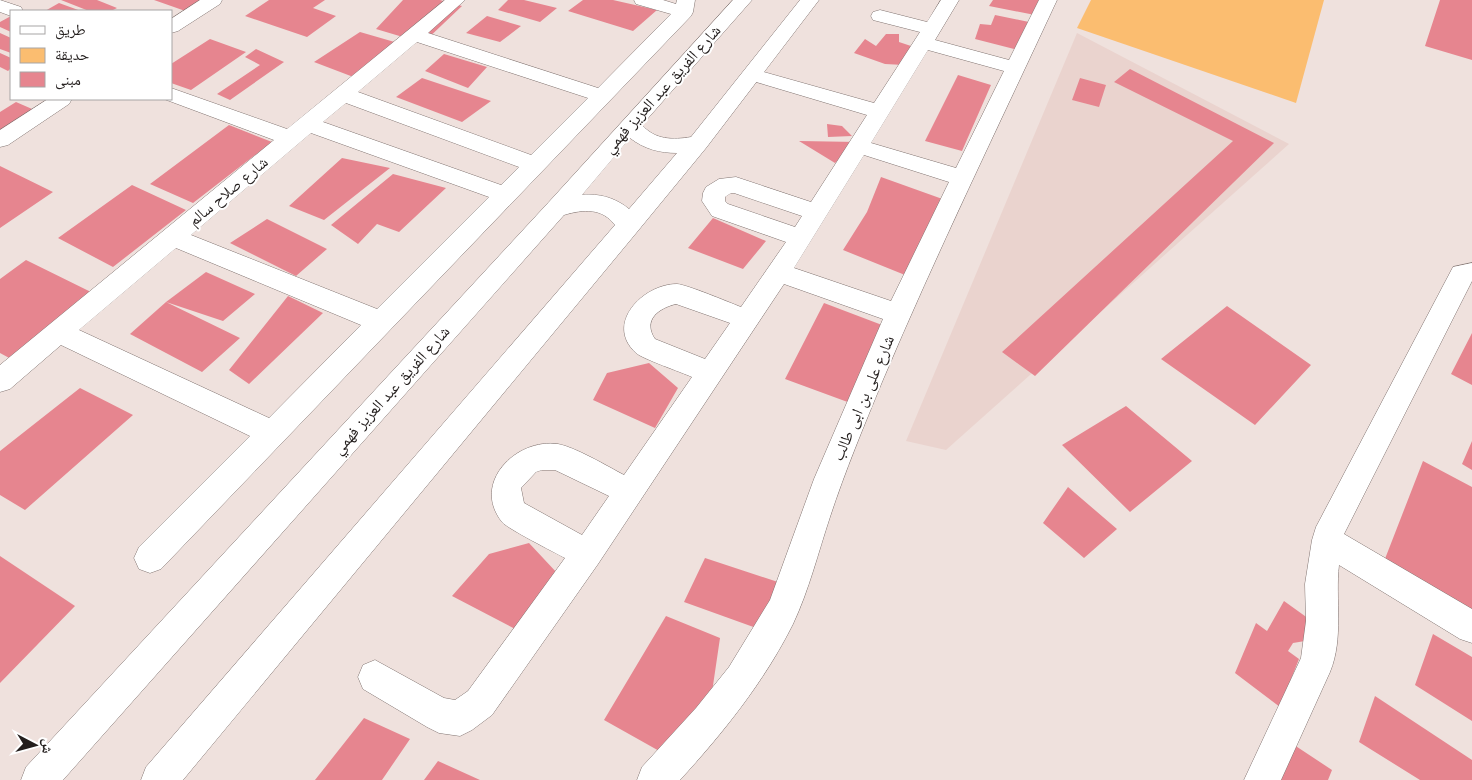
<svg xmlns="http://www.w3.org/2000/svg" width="1472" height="780" font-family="Poppins,'Noto Naskh Arabic',sans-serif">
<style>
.built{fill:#ead3ce}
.green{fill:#fbbd70}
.building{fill:#e6858f}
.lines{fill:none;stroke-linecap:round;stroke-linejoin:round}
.minor-casing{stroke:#817471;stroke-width:1}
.major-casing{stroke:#817471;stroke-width:1}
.minor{fill:#fff;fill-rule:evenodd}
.major{fill:#fff;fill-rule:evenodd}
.labels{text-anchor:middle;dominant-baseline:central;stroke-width:4;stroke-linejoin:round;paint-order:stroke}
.street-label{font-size:16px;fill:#231e1d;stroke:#fff}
</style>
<rect width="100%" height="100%" fill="#efe1dd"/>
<path class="built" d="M1077 33 1289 144 946 450 906 441Z"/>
<path class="green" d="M1091 0H1324L1296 103 1077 28Z"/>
<path class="building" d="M61 0H97L117 8 111 11H89Z
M154 0H203L191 13Z
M269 0H325L313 8 336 16 307 37 245 16Z
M403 0H440L462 6 423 43 376 29Z
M508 0H524L557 8 540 22 498 10Z
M583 0H613L657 10 633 31 568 11Z
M993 0H1042L1035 15 989 6Z
M1440 0H1472V60L1425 46Z
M59 3 81 11H45Z
M995 15 1029 22 1018 50 975 39 980 24 991 25Z
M11 16V32L0 27V22Z
M487 16 521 26 500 42 466 33Z
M360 32 398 43 356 78 314 62Z
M0 33 11 38V53L0 49Z
M886 34H899V42L911 46 904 65 885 64 854 53 865 39 876 46Z
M210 39 246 52 191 90 171 83V64Z
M256 49 284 62 230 100 217 94 260 65 245 57Z
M0 53 11 58V68L8 71 0 67Z
M444 54 487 67 468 88 425 71Z
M1130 69 1274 143 1035 376 1002 352 1233 141 1114 82Z
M958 75 991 85 962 151 925 141Z
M422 78 491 101 462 122 396 97Z
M1080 78 1106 85 1099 107 1072 100Z
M16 102 39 112 0 137V112Z
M827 124 842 126 852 136 828 137Z
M229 125 272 142 193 203 150 184Z
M799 141 858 142 835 163Z
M342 158 390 168 324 220 289 206Z
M0 166 53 192 0 228Z
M393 174 446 188 399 232 377 224 358 244 331 225Z
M881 177 948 201 905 275 843 250 867 212Z
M132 185 186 210 113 267 58 238Z
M713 218 766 241 743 269 688 248Z
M267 219 327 249 296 276 230 243Z
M26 260 95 294 13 360 0 353V279Z
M206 272 255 294 223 321 166 302 240 338 202 372 130 334 166 302Z
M288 296 323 313 249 384 229 370Z
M824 303 882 325 853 404 785 379Z
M1227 306 1311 365 1255 425 1161 359Z
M1472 333V385L1451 374Z
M649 363 678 388 655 428 593 400 607 373Z
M80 388 133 415 25 510 0 495V451Z
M1126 406 1192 461 1130 512 1062 445Z
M1472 441V470L1462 464Z
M1423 461 1472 487V615L1383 564Z
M1068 487 1117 529 1084 558 1043 523Z
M529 543 558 574 517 630 452 596 489 554Z
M0 556 75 606 0 683Z
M705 558 778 582 759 629 684 602Z
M1284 601 1316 624 1305 641 1293 643 1288 651 1299 659 1280 707 1235 673 1256 623 1267 631Z
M666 616 720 638 711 699 661 752 604 720Z
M1433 634 1472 657V721L1415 685Z
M1375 696 1472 760V780H1420L1359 742Z
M364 718 410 739 382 780H315Z
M1273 731 1332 770 1328 780H1249L1245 777Z
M438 761 480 780H424Z"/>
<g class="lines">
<g class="minor-casing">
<path id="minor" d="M0 0 21 7 23 11H11V16L0 12Z
M200 0H222L220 4 178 31 171 33V19Z
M445 0H465L428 33 598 88 671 14 636 4 634 0H663L676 4 677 0H695L693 12 691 16 161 569 150 573 139 569 134 558 139 547 250 436 61 345 10 389 0 392V365L274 140 164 99H171V88L287 129ZM417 42 588 98 531 155 358 92ZM346 103 519 167 501 185 323 122ZM311 133 489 197 377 309 191 235ZM176 248 361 325 269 418 79 330Z
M941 0H959L935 40 1009 60 1039 0H1057C998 127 937 252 882 382 864 426 845 471 830 517 818 553 809 590 793 624 764 682 723 733 680 780H637L642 767 696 708 729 667 770 600 814 479 883 319 784 284 598 564 492 715 472 730 460 736 439 733 427 727 363 689 358 677 363 665 375 660 444 698 455 700 468 691 565 558C554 552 508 529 502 522 471 483 516 438 558 444 575 447 607 466 624 475L692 377C681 372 643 359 636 353 604 324 643 284 677 284 688 285 728 302 741 307L786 242 712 216 702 201 703 193 706 187 719 179 736 177 811 202 867 115 746 79 743 75 746 71 753 69 760 71 874 103 920 32 873 20 871 16 873 12 880 10 927 22ZM928 50 1004 71 956 168 871 143ZM864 155 949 182 891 301 794 268ZM731 193H734L802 216 795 227 728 204 725 201V197ZM676 304 730 323 705 359 655 339C642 320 659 308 676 304ZM542 470H555L609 496 582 535 524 503 521 488 536 472Z
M48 99H72L69 104 8 145 0 147V130Z
M1472 263V281L1344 534 1472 609V643L1460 639 1339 565C1335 600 1344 638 1330 672L1281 780H1244L1301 658 1306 621 1305 584 1312 540 1316 527 1453 267Z"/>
</g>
<g class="major-casing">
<path id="major" d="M733 0H752L642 125C655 140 673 140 691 137L800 0H819L706 148 637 232 183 780H141L146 767 615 225C602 208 584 209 564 215L63 780H21L26 767 548 203ZM630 138C644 149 660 153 677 153L629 209C616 198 599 193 582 195Z"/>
</g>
<use href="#minor" class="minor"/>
<use href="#major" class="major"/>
</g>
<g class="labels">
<g class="street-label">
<text transform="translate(662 89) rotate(-48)">شارع الفريق عبد العزيز فهمي</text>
<text transform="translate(228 191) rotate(-40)">شارع صلاح سالم</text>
<text transform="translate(391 390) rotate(-48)">شارع الفريق عبد العزيز فهمي</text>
<text transform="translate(863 398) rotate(-67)">شارع على بن ابى طالب</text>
</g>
</g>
<rect x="10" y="10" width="162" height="90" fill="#ffffff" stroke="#a7a5a5"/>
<rect x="20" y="26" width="25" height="8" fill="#ffffff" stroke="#a7a5a5"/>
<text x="55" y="35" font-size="15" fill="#231e1d">طريق</text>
<rect x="20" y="48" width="25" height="15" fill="#fbbd70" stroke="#a7a5a5"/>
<text x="55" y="60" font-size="15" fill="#231e1d">حديقة</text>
<rect x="20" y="72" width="25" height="15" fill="#e6858f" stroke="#a7a5a5"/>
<text x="55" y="85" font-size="15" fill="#231e1d">مبنى</text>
<g transform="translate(35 745) rotate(96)" stroke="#ffffff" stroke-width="4" paint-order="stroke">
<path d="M0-4L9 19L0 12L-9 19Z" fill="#231e1d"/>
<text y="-8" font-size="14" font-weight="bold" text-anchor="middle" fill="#231e1d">ش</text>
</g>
</svg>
